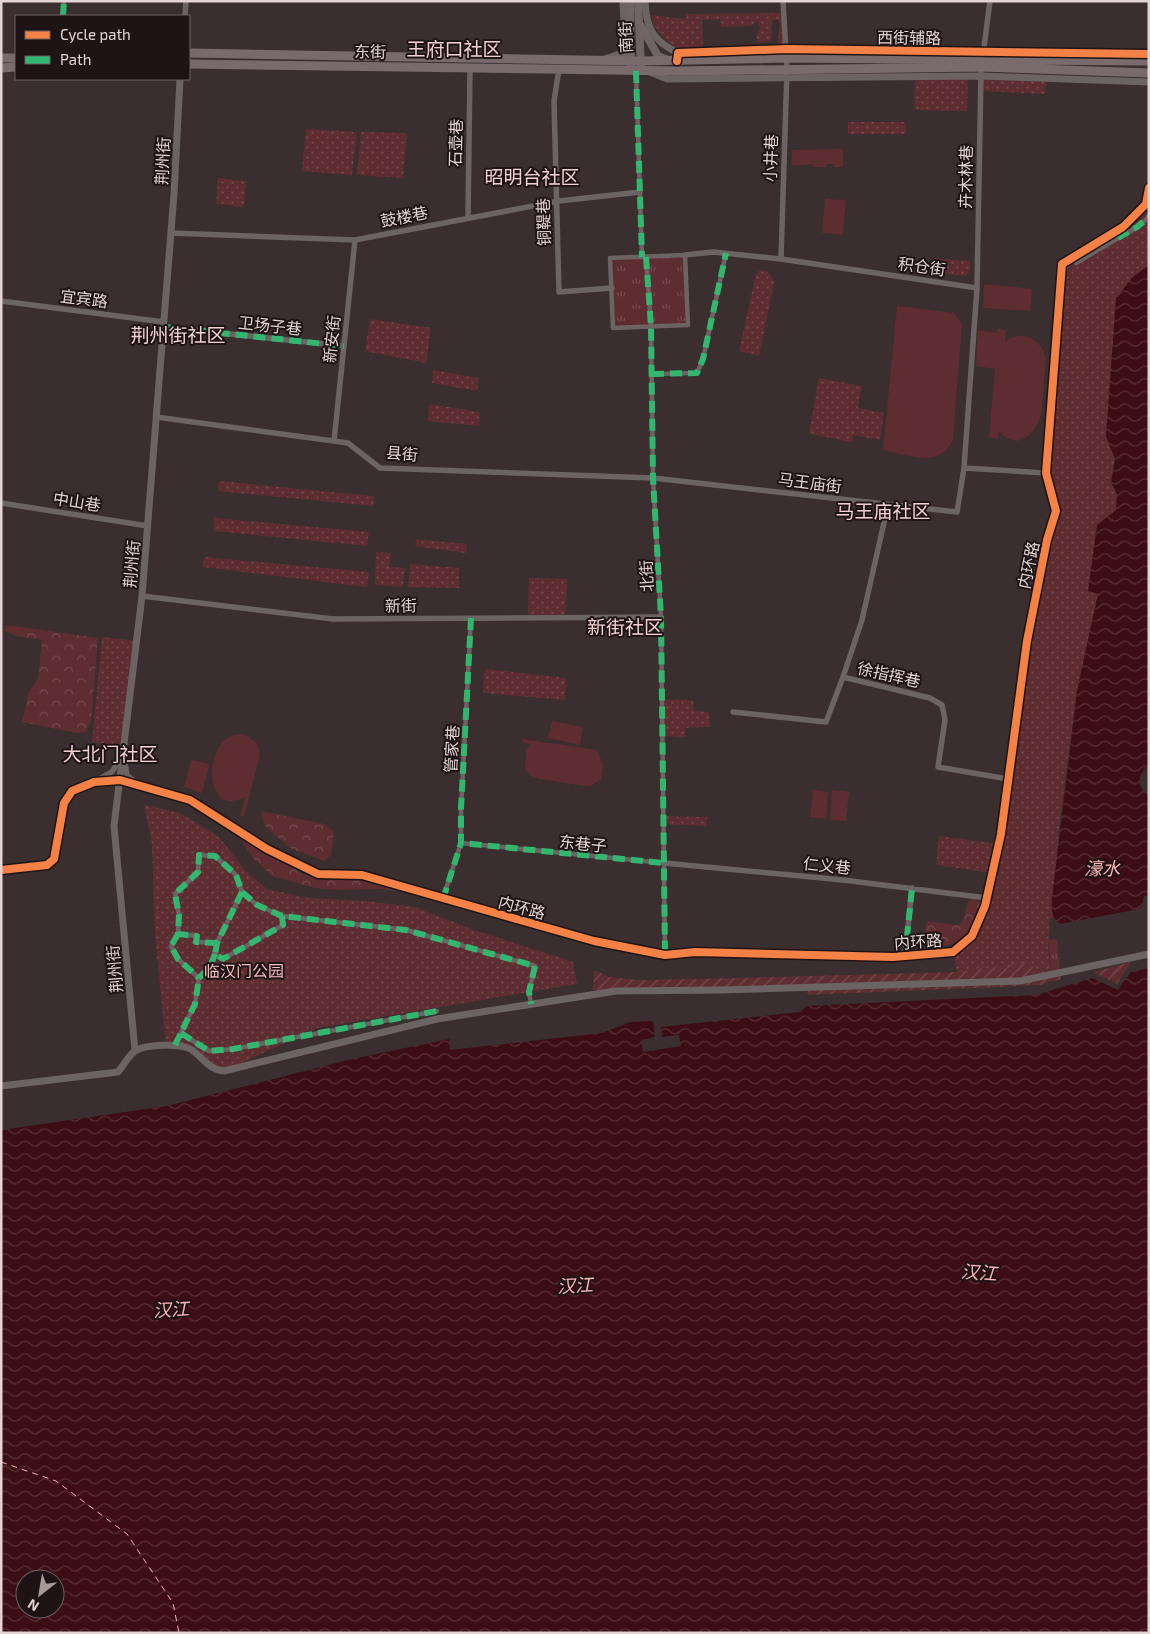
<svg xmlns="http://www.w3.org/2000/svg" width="1150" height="1634" font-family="'Exo 2','Noto Sans SC',sans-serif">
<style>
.grass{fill:url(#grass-tufts)}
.forest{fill:url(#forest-crowns)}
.park{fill:url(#park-dots)}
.garden{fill:url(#garden-furrows)}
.pitch{fill:#5d2d31}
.water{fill:url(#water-waves);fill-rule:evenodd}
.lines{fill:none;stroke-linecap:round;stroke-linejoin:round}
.ferry{stroke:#feb5b8;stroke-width:1;stroke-dasharray:6 5;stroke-linecap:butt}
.pedestrian{stroke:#6c6363;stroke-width:4.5}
.minor{stroke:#6c6363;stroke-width:5.5}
.tertiary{stroke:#6c6363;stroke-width:7}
.secondary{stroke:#706464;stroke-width:8}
.primary{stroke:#796b6c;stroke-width:9}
.quiet{stroke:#33b770;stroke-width:6;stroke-dasharray:12 6;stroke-linecap:butt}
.cycleway-casing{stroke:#1f1415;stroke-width:11}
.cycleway{stroke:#f48246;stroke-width:8}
.labels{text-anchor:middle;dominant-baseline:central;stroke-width:4;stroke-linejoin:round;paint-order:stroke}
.street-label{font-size:16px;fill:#e3d3d3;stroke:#1f1415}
.park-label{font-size:16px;fill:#f5bdbf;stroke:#1f1415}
.water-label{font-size:18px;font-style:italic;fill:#feb5b8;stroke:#1f1415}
.quarter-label{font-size:19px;fill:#f1d0d1;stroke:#1f1415}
</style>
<defs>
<pattern id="grass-tufts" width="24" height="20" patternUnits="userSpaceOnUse" patternTransform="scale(1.25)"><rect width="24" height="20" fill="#5d2d31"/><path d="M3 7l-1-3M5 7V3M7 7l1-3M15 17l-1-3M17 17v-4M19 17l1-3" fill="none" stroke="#744b4e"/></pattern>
<pattern id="forest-crowns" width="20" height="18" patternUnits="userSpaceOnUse" patternTransform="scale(1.25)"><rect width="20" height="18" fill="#5d2d31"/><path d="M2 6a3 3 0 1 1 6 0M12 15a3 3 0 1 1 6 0" fill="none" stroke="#744b4e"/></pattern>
<pattern id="park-dots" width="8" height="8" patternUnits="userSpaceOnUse" patternTransform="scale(1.25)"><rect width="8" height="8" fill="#5d2d31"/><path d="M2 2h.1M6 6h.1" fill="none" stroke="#744b4e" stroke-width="1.8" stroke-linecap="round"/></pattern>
<pattern id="garden-furrows" width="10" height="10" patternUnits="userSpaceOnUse" patternTransform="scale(1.25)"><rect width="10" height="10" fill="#5d2d31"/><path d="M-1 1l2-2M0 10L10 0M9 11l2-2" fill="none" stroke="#744b4e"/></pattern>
<pattern id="water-waves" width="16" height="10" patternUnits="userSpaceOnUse" patternTransform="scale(1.25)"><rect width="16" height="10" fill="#3c0d15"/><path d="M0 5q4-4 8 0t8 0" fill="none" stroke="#582f36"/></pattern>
</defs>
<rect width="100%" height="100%" fill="#3a2e2e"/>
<path class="grass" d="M685 255 688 325 613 328 610 258Z
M1057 939 1060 974 1051 973 1048 940Z"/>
<path class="forest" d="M6 625 98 638 91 721 86 732 77 733 22 722 29 691 38 679 42 640 16 636 4 630Z
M261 811 324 824 334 832 331 855 324 861 290 848 264 825Z
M237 833 303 874 326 880 368 878 406 893 383 889 340 890 315 888 272 876 253 858Z
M973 899 981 902 982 906C973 925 967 942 944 946 936 947 928 948 922 942L927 921 957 925 962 923 968 902Z"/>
<path class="park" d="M783 13 786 49 757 50V45L777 44 780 24 778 20H772L771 41 757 42V34L760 28 757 22 750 26 721 27 720 19 702 20 703 49 680 50C666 41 654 32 651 15L686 19V14Z
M968 76 967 111 914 110 915 77Z
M980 76 1047 78 1045 94 980 91Z
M848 122H905L906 134H848Z
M306 129 357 132 352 175 302 171Z
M361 132 407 133 403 178 357 175Z
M218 178 246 181 244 207 216 204Z
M1149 188V265L1132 278 1106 436 1115 459 1111 482 1117 494 1116 511 1097 526 1098 594 1077 691 1060 820 1052 911 1054 918 1050 919 1048 948 1051 973 959 983 953 952 973 936 992 873 936 865 939 836 998 844 1027 641 1056 511 1046 473 1062 264 1123 227 1146 204Z
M933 258 970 261V271L966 276 931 272Z
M760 270C769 271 772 274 774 283L759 356 739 351 756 274Z
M370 319 431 328 426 363 365 351Z
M433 370 479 378 477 391 432 383Z
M819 378 862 386 858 408 884 413 880 440 853 435 852 442 809 434Z
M429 404 480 412 479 426 428 421Z
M219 481 374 496 373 506 218 491Z
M214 518 369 532 367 546 214 531Z
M416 539 467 544 466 553 415 546Z
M376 552 391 553 389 567 405 568 403 587 375 585Z
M204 557 369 572 367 587 203 567Z
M410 564 459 568V588L408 587Z
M529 578 567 579 565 617 528 618Z
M102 637 137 641 124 747 92 742Z
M487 669 566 678 565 700 485 693 483 692 484 673Z
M662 699 693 700 694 711 709 712 710 727 685 728V737L662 736Z
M144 805 180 813 219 837 246 871 267 889 308 898 365 901 415 907 474 930 573 962 577 984 317 1028 224 1071 215 1070 191 1049 166 1046 155 936 152 844Z
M663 816 707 817 706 826 663 824Z"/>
<path class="garden" d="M1032 962 1034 975 1060 974 1061 979 1040 985 808 995 807 988 593 990 594 970 609 977 636 980 696 979 957 972Z
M1131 962 1117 984 1093 972Z"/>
<path class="pitch" d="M843 149V167H834L833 164H826V167H813V164L792 166V150Z
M825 199 846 200 843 235 822 233Z
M984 284 1032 289 1030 311 983 308Z
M897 306 954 313 962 324 953 439C942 469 907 455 883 450Z
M998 328 1006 330 1005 342C1019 329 1040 338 1045 355 1047 363 1044 374 1044 382 1042 405 1044 434 1017 441L1006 438 999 431 998 439 989 438 995 369 976 366 978 330 997 333Z
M552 721 583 727 580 745 548 738Z
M239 734 249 737 258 744 260 755 244 817 240 816 245 797C202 820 202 737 239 734Z
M523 739 597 750 603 764 601 779 591 786H584L540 779 531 776 525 768 526 751 531 744 522 743Z
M191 760 209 764 202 793 184 787Z
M813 790 828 792 826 819 810 817Z
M832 790 849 792 846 821 830 820Z"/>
<path class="water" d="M1149 265V766C1136 774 1137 788 1149 796V896H1144L1142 906 1139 909 1061 924C1046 917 1053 895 1054 881L1077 691 1098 594 1088 591 1097 525 1116 510 1117 494 1111 482 1115 459 1106 436 1116 298 1132 278Z
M1149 968V1633H1V1130L167 1106 352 1059 449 1039 450 1050 602 1033 630 1022 653 1021 655 1037 641 1040 643 1052 681 1046 679 1035 662 1037 661 1027 800 1012 807 1006 1036 995 1092 978 1118 990 1131 972ZM25 1579H55V1609H25Z"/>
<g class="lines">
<path class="ferry" d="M1 1462 56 1481 127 1534 173 1603 179 1633"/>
<path class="pedestrian" d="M63 16 64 1
M636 71 642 257
M685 255 688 325 613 328 610 258Z
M1074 256 1076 263 1137 227 1149 217
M646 257 651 326 653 478 661 617 665 955
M652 374 697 373 703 359 726 253
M471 618 461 809V843L664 863
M242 892 257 905 282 916 406 930 535 966 529 992 531 1004
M443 898 461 843
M178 934 171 946 178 959 199 978
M217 943 196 942 197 936 178 934 179 915 175 894 198 872 199 855 215 856 236 875 242 892 217 943 215 954 223 959 283 925 282 916
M181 1033 209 1051 233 1049 437 1011
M175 1045 195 1004 199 978 210 967 215 954"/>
<path class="minor" d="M185 16 186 1
M983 55 990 1
M559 69 554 101 559 292 612 288
M468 218 470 68
M171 233 355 240 559 201 640 192
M685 255 713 252 781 259 977 288
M781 259 787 69 783 1
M1 301 164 322
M164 327 344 346
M156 417 348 443 380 468 653 478 957 512 964 468 1046 473
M334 441 355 240
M964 468 977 288 981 73
M1 503 148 526
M888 505 862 620 843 677 930 698 942 705 945 720 938 767 1008 779
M142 596 333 619 661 617
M733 712 826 722 843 677
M124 757 127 775 139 785
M96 781 112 772 122 755
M664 863 843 880 987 898
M1 870 47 865 54 859C64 803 55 785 120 780
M905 956 912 888"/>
<path class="tertiary" d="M623 1 624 23 630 30
M645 1C646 28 653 41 678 53
M677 61 678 53 786 49 1149 54
M650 72 667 79 980 76 1149 82
M120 780 190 800 267 849 318 874 362 875 594 941 665 955 695 952 893 957 953 952 972 936 985 906 1001 834 1027 641 1047 540 1056 511 1046 473 1062 264 1123 227 1146 204 1149 188
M135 1051 114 826 142 596 174 194 180 79
M1 1086 118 1072C123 1066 129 1055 135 1051 146 1044 182 1043 192 1050 204 1059 208 1069 224 1071L437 1019 616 991 719 990 1020 981 1149 954"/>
<path class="secondary" d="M630 1 631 70
M638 1 641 67
M641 26 658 56 668 60
M606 59 625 53 628 40"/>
<path class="primary" d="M189 53 640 61 786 58 1149 61
M1 58H16
M189 64 679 71 981 67 1149 73
M1 68 16 67"/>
<path class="quiet" d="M63 16 64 1
M636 71 642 257
M1118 238 1137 227 1149 217
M646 257 651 326 653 478 661 617 665 955
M164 327 344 346
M652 374 697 373 703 359 726 253
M471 618 461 809V843L664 863
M242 892 257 905 282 916 406 930 535 966 529 992 531 1004
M443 899 461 843
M178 934 171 946 178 959 199 978
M217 943 196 942 197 936 178 934 179 915 175 894 198 872 199 855 215 856 236 875 242 892 217 943 215 954 223 959 283 925 282 916
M905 956 912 888
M181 1033 209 1051 233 1049 437 1011
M175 1045 195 1004 199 978 210 967 215 954"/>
<g class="cycleway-casing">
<path id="cycleway" d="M677 61 678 53 786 49 1149 54
M1 870 47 865 54 859 64 803 72 791 94 782 120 780 190 800 267 849 318 874 362 875 594 941 665 955 695 952 893 957 953 952 972 936 985 906 1001 834 1027 641 1047 540 1056 511 1046 473 1062 264 1123 227 1146 204 1149 188"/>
</g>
<use href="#cycleway" class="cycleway"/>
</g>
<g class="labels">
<g class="street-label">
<text transform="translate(625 37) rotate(-93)">南街</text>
<text transform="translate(909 37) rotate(1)">西街辅路</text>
<text transform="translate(370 51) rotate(1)">东街</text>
<text transform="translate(455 143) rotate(-89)">石壶巷</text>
<text transform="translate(770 158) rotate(-88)">小井巷</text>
<text transform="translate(162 161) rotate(-87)">荆州街</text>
<text transform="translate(965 177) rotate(-89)">卉木林巷</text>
<text transform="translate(404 216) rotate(-11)">鼓楼巷</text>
<text transform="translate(543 222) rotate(-92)">铜鞮巷</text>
<text transform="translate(922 266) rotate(8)">积仓街</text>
<text transform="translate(84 298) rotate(7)">宜宾路</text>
<text transform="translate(270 325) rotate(6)">卫场子巷</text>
<text transform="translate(331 339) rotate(-84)">新安街</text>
<text transform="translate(402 453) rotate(5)">县街</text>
<text transform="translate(810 482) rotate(7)">马王庙街</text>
<text transform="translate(77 501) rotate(9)">中山巷</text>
<text transform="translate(131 564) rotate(-85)">荆州街</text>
<text transform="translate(1028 565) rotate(-78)">内环路</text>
<text transform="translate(646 576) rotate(-93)">北街</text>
<text transform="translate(401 605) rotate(-1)">新街</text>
<text transform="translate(889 674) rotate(13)">徐指挥巷</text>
<text transform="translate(451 749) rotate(-87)">管家巷</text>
<text transform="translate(583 843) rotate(6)">东巷子</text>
<text transform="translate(827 865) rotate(6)">仁义巷</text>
<text transform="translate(522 907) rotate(15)">内环路</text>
<text transform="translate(918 941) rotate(-4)">内环路</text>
<text transform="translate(114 969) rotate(-95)">荆州街</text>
</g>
<g class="park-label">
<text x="244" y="970">临汉门公园</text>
</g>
<g class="water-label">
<text x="1102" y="868">濠水</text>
<text transform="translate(979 1272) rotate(4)">汉江</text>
<text transform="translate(575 1285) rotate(-3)">汉江</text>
<text transform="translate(171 1309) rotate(-3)">汉江</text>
</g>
<g class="quarter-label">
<text x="454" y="48">王府口社区</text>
<text x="532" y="176">昭明台社区</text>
<text x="178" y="334">荆州街社区</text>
<text x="883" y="510">马王庙社区</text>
<text x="625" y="626">新街社区</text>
<text x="110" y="753">大北门社区</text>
</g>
</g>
<rect width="1150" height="1634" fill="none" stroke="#e3d3d3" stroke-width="5"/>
<rect x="15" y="15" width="175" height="65" fill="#1f1415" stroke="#6d6061"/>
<rect x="25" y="31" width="25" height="8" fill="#f48246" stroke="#6d6061"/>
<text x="60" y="40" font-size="15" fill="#e3d3d3">Cycle path</text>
<rect x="25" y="56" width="25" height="8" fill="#33b770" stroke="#6d6061"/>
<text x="60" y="65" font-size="15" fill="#e3d3d3">Path</text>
<g transform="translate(40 1594) rotate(211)"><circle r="24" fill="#1f1415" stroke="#6d6061"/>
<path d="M0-4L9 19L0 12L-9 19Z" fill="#a89999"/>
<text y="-8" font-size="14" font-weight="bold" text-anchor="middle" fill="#e3d3d3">N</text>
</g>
</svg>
